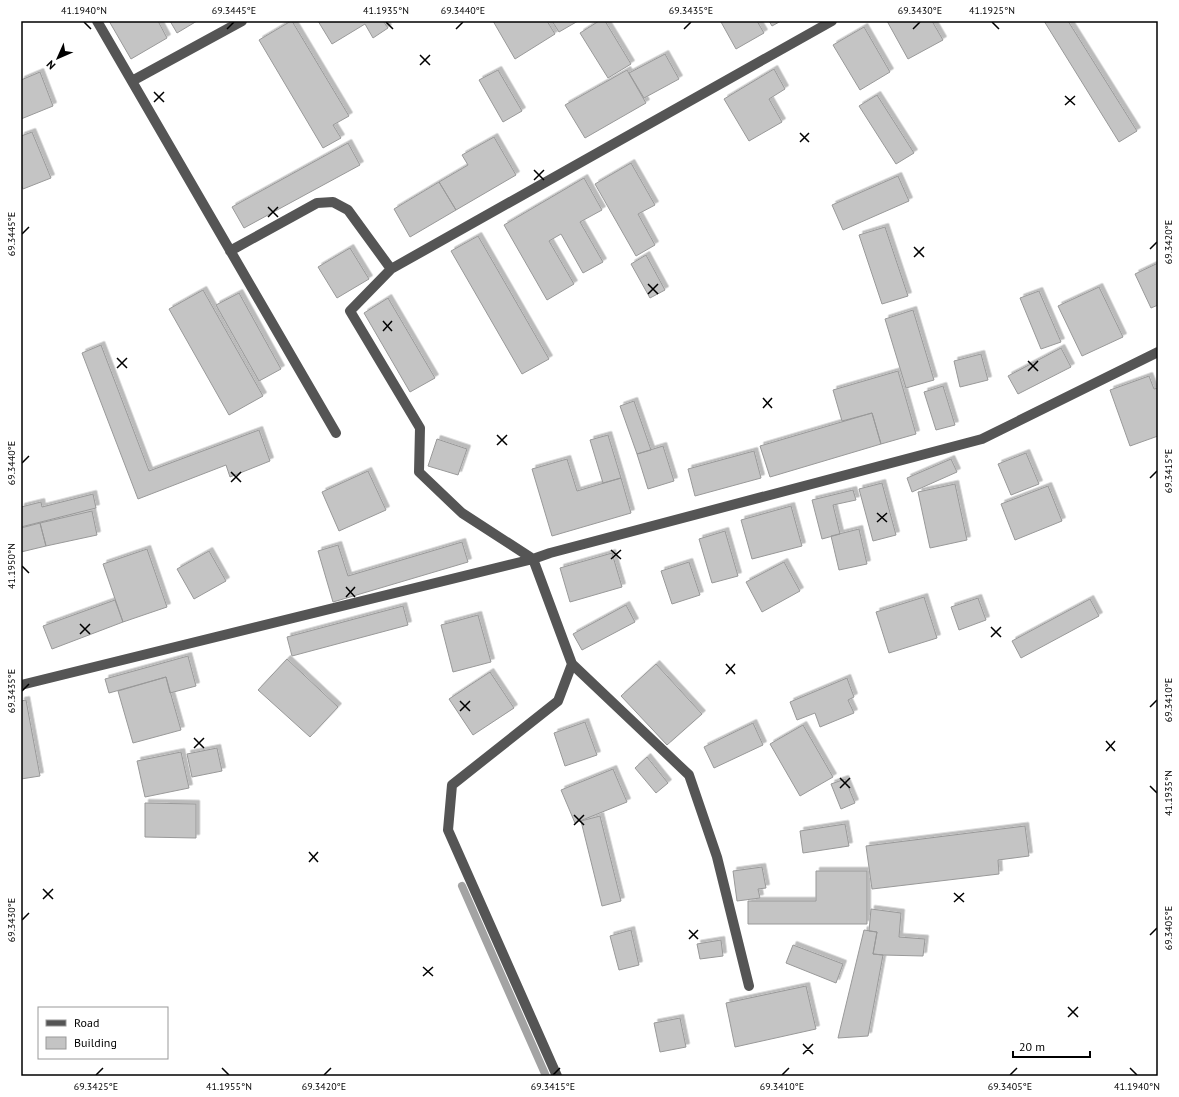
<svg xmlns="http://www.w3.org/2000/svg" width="1179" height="1097" font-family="'PT Sans',sans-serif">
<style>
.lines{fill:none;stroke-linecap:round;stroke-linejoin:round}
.stream{stroke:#a3a3a3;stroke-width:8}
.building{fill:#c4c4c4;stroke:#999;filter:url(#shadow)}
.minor{stroke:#555;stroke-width:10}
.ticks{fill:none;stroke:#000;stroke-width:1.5}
.neatline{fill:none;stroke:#000;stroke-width:1.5}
.ticks-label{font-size:10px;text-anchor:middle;fill:#000}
</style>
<defs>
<filter id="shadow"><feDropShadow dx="3.5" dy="-3.5" stdDeviation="0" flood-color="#0004"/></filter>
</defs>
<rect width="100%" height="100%" fill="#fff"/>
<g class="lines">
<path class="stream" d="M462 886 546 1076"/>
</g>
<path class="building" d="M109 21H158L167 38 131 59Z
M170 21H197L177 33Z
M291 21H292L349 116 333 125 341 138 323 148 259 40Z
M318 21H383L388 28 373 38 365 24 332 44Z
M493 21H547L555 34 515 59Z
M552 21H578L559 32Z
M599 21H605L631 64 608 78 580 33Z
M722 21H757L764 33 736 49 721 22Z
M769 21H781L772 26Z
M887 21H932L943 40 908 59Z
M1044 21H1068L1137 131 1119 142Z
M864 27 890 72 860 90 833 45Z
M665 54 679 79 644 98 629 73Z
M774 69 785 89 769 99 782 122 749 141 724 99Z
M498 70 522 111 503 122 479 80Z
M627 70 646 103 585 138 565 105Z
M40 72 53 106 21 119V80Z
M877 95 914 153 896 164 859 106Z
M32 132 51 178 23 189 21 184V136Z
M494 137 516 175 456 210 439 182 468 165 462 155Z
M348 143 360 165 244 228 232 207Z
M631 163 655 205 638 214 655 245 636 256 595 184Z
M898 176 909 201 843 230 832 205Z
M584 178 602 210 580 222 603 262 583 273 561 234 549 241 574 284 547 300 504 225Z
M439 182 456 210 410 237 394 209Z
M885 227 908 296 882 304 859 235Z
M478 236 549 359 522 374 451 251Z
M350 248 369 279 337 298 318 267Z
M646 255 665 290 650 298 631 264Z
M1158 263V305L1151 308 1135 274Z
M1099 287 1123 337 1082 356 1058 306Z
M203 290 263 396 229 415 169 309Z
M1039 291 1061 342 1041 349 1020 298Z
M239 293 281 369 259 381 216 305Z
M388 298 435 378 410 392 364 313Z
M913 310 934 380 906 388 885 319Z
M101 345 149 471 259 430 270 461 230 477 226 465 138 499 82 353Z
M1061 348 1071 367 1018 394 1008 376Z
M981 354 988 380 960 387 954 361Z
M898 371 916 434 881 444 872 413 842 421 833 390Z
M1149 376 1154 389 1158 388V436L1130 446 1110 390Z
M943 386 955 425 936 430 924 392Z
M634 401 651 450 637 454 620 406Z
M872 413 881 444 770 477 760 446Z
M608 435 621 478 603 483 590 440Z
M437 439 467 449 458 475 428 466Z
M663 446 674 481 648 489 637 454Z
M754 451 761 478 695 496 688 469Z
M1026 453 1039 484 1011 495 998 464Z
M567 459 577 491 621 478 631 513 552 536 532 469Z
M951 459 957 472 912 492 907 478Z
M368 471 386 510 339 531 322 492Z
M882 483 896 535 873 541 859 489Z
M955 484 967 540 930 548 918 492Z
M1048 486 1062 521 1015 540 1001 504Z
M853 490 856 500 833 505 840 534 822 539 812 500Z
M93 494 96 508 21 527V507L41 502 42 507Z
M791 506 802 546 752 559 741 520Z
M92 511 97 535 46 546 40 523Z
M40 523 46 546 21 552V528Z
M859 529 867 564 839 570 831 536Z
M725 531 738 576 712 583 699 539Z
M462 542 468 562 333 602 318 551 338 545 348 576Z
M147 549 167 607 123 622 103 564Z
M209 551 226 581 194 599 177 569Z
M612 553 622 587 570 602 560 568Z
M689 562 700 595 672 604 661 571Z
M784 562 800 591 762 612 746 582Z
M924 597 937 638 889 653 876 612Z
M978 598 986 620 959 630 951 607Z
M1090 599 1099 616 1021 658 1012 641Z
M115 600 123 622 52 649 43 626Z
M626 605 635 622 582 650 573 634Z
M403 606 408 625 292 656 287 637Z
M478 615 491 662 453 672 441 625Z
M188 656 196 686 170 693 166 677 109 693 105 679Z
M287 659 338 707 310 737 258 690Z
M656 664 702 714 667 745 621 696Z
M490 672 514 708 473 735 449 699Z
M166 677 181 730 133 743 118 691Z
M847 678 854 697 848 700 854 713 820 727 815 713 797 720 790 702Z
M26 700 40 776 21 779V701Z
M585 722 597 755 565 766 554 733Z
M753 723 763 745 714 768 704 747Z
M803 725 833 777 800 796 770 744Z
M217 748 222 771 192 777 187 754Z
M181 752 189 788 145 797 137 761Z
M647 757 668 783 656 793 635 768Z
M613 769 627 802 575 823 561 790Z
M845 779 855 803 841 809 831 784Z
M145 803 196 804V838L145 837Z
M600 816 621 901 602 906 581 821Z
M845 824 849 846 803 853 800 831Z
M1025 826 1029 856 998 860 999 874 872 889 866 846Z
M762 867 766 888 758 889 760 898 737 901 733 871Z
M816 871H867V924H748V901H816Z
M871 909 901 913 899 937 925 939 923 956 883 955 873 954 877 932 869 931Z
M631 930 639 965 619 970 610 936Z
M864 930 877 932 873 954 883 955 868 1036 838 1038Z
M721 940 723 956 700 959 697 944Z
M793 945 843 964 836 983 786 963Z
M806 986 816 1029 735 1047 726 1003Z
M680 1018 686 1047 660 1052 654 1023Z"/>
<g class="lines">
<path class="minor" d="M97 21 336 433
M132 81 242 21
M230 251 317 203 333 202 348 210 391 269
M572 664 689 775 717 857 749 986
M21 685 533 559 550 553 982 439 1158 352
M557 1076 448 830 452 785 558 701 572 664 533 559 462 513 419 472 420 428 350 311 391 269 832 21"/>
</g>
<path class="ticks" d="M84 22 91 29M386 22 393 29M992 22 999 29M227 29 234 22M456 29 463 22M684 29 691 22M913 29 920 22M420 55 430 65M420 65 430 55M154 92 164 102M1065 96 1075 105M154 102 164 92M1065 105 1075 96M800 133 809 142M800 142 809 133M534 170 544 180M534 180 544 170M268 207 278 217M268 217 278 207M22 234 29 227M914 247 924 257M1150 249 1157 242M914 257 924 247M648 284 658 294M648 294 658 284M383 321 392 331M383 331 392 321M117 358 127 368M1028 361 1038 371M117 368 127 358M1028 371 1038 361M763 398 772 408M763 408 772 398M497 435 507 445M497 445 507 435M22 463 29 456M231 472 241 482M1150 478 1157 471M231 482 241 472M877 513 887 522M877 522 887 513M611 550 621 559M611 559 621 550M22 566 29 573M346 587 355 597M346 597 355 587M80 624 90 634M991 627 1001 637M80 634 90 624M991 637 1001 627M726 664 735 674M726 674 735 664M22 691 29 684M460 701 470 711M1150 707 1157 700M460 711 470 701M194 738 204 748M1106 741 1115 751M194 748 204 738M1106 751 1115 741M840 778 850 788M1150 786 1157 793M840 788 850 778M574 815 584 825M574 825 584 815M309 852 318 862M309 862 318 852M43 889 53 899M954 893 964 902M43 899 53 889M954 902 964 893M22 920 29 913M689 930 698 939M1150 935 1157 928M689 939 698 930M423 967 433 976M423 976 433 967M1068 1007 1078 1017M1068 1017 1078 1007M803 1044 813 1054M803 1054 813 1044M222 1068 229 1075M1130 1068 1137 1075M96 1075 103 1068M324 1075 331 1068M553 1075 560 1068M782 1075 789 1068M1010 1075 1017 1068"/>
<rect width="1179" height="1097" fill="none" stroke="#ffffff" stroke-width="44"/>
<rect x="38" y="1007" width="130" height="52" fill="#ffffff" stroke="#999999"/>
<rect x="46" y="1020" width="20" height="6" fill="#555555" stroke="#999999"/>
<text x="74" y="1027" font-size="12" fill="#000000">Road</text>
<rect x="46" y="1037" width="20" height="12" fill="#c4c4c4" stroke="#999999"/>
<text x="74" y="1047" font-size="12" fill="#000000">Building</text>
<g transform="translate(58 58) rotate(225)" stroke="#ffffff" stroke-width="3" paint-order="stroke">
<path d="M0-3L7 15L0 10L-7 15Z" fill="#000000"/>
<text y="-6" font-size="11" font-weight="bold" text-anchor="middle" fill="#000000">N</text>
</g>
<path d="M1013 1051v6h77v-6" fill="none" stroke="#000000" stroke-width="2"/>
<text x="1019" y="1051" font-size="12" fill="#000000" stroke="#ffffff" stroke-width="3" paint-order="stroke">20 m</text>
<rect x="22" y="22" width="1135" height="1053" class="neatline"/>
<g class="ticks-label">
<text x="84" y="14">41.1940°N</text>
<text x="234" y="14">69.3445°E</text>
<text x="386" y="14">41.1935°N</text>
<text x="463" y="14">69.3440°E</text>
<text x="691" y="14">69.3435°E</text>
<text x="920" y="14">69.3430°E</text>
<text x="992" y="14">41.1925°N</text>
<text transform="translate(11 234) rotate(-90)" y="4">69.3445°E</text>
<text transform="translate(1168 242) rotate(-90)" y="4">69.3420°E</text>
<text transform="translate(11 463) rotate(-90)" y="4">69.3440°E</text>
<text transform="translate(1168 471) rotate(-90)" y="4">69.3415°E</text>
<text transform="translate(11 566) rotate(-90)" y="4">41.1950°N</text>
<text transform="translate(11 691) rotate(-90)" y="4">69.3435°E</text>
<text transform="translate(1168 700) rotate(-90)" y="4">69.3410°E</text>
<text transform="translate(1168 793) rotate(-90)" y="4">41.1935°N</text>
<text transform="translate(11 920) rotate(-90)" y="4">69.3430°E</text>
<text transform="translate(1168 928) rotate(-90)" y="4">69.3405°E</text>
<text x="96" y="1090">69.3425°E</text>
<text x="229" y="1090">41.1955°N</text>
<text x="324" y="1090">69.3420°E</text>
<text x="553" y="1090">69.3415°E</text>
<text x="782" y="1090">69.3410°E</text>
<text x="1010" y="1090">69.3405°E</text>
<text x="1137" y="1090">41.1940°N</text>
</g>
</svg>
